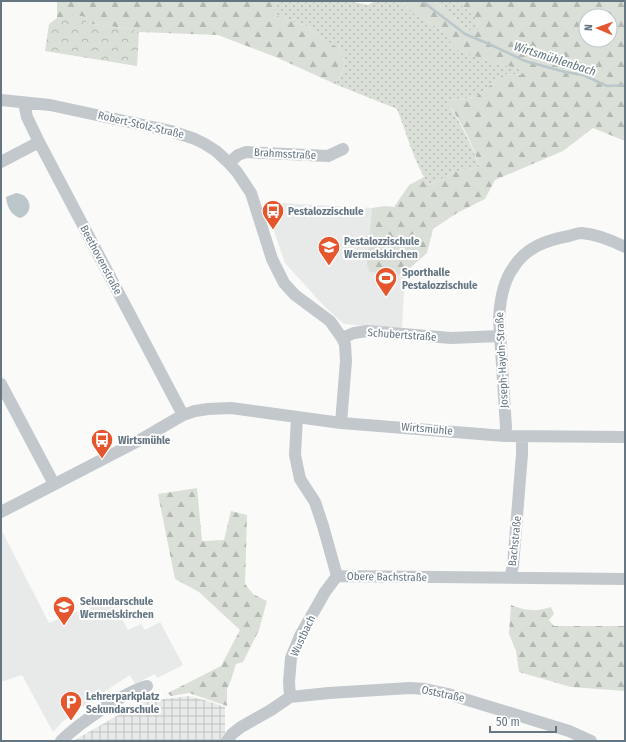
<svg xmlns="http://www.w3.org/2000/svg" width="626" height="742" font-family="'Fira Sans Condensed',sans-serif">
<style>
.built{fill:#e8e9e9}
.industrial{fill:url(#industrial-grid)}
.grass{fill:url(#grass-dots)}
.forest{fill:url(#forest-firs);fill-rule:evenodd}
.park{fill:url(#park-crowns)}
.water{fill:#bbc7cb}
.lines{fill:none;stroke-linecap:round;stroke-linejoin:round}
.stream{stroke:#bbc7cb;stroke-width:2.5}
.minor{stroke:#c3c8cc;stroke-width:12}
.labels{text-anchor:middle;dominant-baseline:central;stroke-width:4;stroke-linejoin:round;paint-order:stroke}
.street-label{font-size:11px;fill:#657683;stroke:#fff}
.poi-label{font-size:11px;font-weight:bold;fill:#657683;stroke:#fff;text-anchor:start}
.water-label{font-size:12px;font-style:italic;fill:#60757c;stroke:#fff}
</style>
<defs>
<pattern id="industrial-grid" width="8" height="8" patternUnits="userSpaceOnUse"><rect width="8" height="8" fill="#e8e9e9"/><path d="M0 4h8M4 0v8" fill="none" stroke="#c0c1c2"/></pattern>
<pattern id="grass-dots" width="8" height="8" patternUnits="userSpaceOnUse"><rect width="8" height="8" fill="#dadfd7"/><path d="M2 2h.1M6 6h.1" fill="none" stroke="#b4b9b4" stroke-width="1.8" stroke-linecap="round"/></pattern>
<pattern id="forest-firs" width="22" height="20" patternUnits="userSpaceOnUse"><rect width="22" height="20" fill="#dadfd7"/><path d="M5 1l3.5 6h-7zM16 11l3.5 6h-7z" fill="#b4b9b4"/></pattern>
<pattern id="park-crowns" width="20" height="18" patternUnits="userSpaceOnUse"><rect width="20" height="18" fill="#dadfd7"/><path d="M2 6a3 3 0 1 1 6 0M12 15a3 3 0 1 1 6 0" fill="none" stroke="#b4b9b4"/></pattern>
</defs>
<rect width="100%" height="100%" fill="#fafaf8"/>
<path class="built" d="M264 202 372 208 368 265 402 275 410 269 404 291 402 329 344 324 324 306 285 263Z
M1 529 49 623 65 616 112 600 128 630 141 624 145 630 160 622 183 665 157 678 155 674 135 684 130 675 87 703 63 721 53 732 22 675 1 682Z"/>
<path class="industrial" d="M188 696 208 701 225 707V736L222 741H73L141 702Z"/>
<path class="grass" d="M278 1H349L368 5 375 1H400L416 15 443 31 456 49 495 63 526 70 523 75 504 74 476 97 446 100C460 123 471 141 479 167L455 172 429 185C414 163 407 134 397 109L335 84C344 70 348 65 340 48L331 44 306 26 277 16 274 10Z
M434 1H457L477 19 478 30H468Z"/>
<path class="forest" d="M57 1H278L274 10 277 16 306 26 331 44 340 48C348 65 344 70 335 84L278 58 218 35 139 32 131 29 86 23 87 17 65 19 57 18Z
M400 1H434L468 30H478L477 19 457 1H625V141L593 128 563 151 495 180 485 199 457 213 433 229 427 253 402 275 370 272 367 265 372 208 386 206 394 207 409 185 424 177 429 185 455 172 479 167C473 142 460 121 446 100L476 97 504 74 522 75 526 70 495 63 455 49 443 31 416 15ZM586 16H610V40H586Z
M197 488 202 541 224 540 231 511 247 515 245 584 253 594 267 601 259 630 243 662 236 664 231 680 227 689V706L189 693 171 696 168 693 221 666 240 630 199 592 175 579 158 494Z
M511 605C528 611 534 612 551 607L554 614 549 620 554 626H625V691L571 687 519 672 516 651 509 634Z"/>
<path class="park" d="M69 14 87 17 86 23 131 29 139 32 137 66 45 51 49 24 57 18 65 19Z"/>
<path class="water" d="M16 193C31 194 35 213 20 218 11 215 7 207 6 197Z"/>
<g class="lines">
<path class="stream" d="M422 1 465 34 489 44 525 61 565 72 583 75 607 86 625 85"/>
<path class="minor" d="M1 100 50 105 171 131 195 139 205 144 216 151 229 163 237 172 251 193 272 259 284 283 295 295 330 321 342 338 345 344 346 361 341 423
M24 103 27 117 39 142 183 415
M1 162 39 142
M229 163 238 155 246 152 328 156 343 149
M342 338 354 333 367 331 451 338 500 336
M1 384 54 484
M297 417 295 455 300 479 315 502 323 526 337 576
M505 436 506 427 499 318C500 301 503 282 513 268 526 247 547 240 569 236 574 235 577 233 581 233 597 234 611 240 625 247
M1 512 140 440 183 415 195 411 208 409 231 408 341 423 505 436 625 437
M337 576 625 579
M510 577 513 566 522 454V437
M290 697 289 682 291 658 300 636 325 592 337 576
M61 741C78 724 124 692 147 686
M227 741 232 734 241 727 271 710 290 697 329 693 410 688 425 689 448 694 569 731 591 741"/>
</g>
<defs>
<g id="bus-pin" transform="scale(1.15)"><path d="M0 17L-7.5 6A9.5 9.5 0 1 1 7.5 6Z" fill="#e4572e" stroke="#fff"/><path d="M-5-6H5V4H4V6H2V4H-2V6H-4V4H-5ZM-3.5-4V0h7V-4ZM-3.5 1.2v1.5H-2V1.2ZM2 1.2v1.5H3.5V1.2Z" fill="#fff"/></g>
<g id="school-pin" transform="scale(1.15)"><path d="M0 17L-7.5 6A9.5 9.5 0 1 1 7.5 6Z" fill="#e4572e" stroke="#fff"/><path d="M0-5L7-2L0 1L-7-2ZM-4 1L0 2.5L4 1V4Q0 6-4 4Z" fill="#fff"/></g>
<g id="stadium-pin" transform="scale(1.15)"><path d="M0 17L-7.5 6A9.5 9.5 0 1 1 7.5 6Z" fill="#e4572e" stroke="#fff"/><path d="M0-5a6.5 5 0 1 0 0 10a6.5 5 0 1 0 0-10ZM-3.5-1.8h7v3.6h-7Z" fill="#fff"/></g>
<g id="parking-pin" transform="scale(1.15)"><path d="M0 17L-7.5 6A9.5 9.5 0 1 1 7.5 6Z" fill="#e4572e" stroke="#fff"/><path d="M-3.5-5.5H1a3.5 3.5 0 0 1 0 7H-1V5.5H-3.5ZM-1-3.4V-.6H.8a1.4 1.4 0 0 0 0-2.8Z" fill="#fff"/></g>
</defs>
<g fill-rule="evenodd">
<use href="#bus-pin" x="273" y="211"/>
<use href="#school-pin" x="329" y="247"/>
<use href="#stadium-pin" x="386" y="278"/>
<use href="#bus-pin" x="102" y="440"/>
<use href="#school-pin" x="64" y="607"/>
<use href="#parking-pin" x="71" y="702"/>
</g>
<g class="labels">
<g class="street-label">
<text transform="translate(141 125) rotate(13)">Robert-Stolz-Straße</text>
<text transform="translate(285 154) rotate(3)">Brahmsstraße</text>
<text transform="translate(101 260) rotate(62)">Beethovenstraße</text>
<text transform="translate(402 335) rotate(4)">Schubertstraße</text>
<text transform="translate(502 360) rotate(-93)">Joseph-Haydn-Straße</text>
<text transform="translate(427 429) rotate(5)">Wirtsmühle</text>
<text transform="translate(515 541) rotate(-84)">Bachstraße</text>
<text transform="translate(387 577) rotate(1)">Obere Bachstraße</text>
<text transform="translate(303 636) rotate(-65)">Wustbach</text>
<text transform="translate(443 694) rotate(12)">Oststraße</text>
</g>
<g class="poi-label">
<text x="288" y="211">Pestalozzischule</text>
<text x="344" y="241">Pestalozzischule<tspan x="344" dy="13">Wermelskirchen</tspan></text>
<text x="402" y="272">Sporthalle<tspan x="402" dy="13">Pestalozzischule</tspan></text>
<text x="118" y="440">Wirtsmühle</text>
<text x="80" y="601">Sekundarschule<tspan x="80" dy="13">Wermelskirchen</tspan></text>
<text x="86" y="696">Lehrerparkplatz<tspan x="86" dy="13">Sekundarschule</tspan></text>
</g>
<g class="water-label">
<text transform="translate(555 59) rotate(18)">Wirtsmühlenbach</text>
</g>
</g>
<rect width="626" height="742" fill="none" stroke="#657683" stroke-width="4"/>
<g transform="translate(598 28) rotate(272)"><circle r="19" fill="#ffffff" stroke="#c1c8cd"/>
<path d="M0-3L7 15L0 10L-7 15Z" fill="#e4572e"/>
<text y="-6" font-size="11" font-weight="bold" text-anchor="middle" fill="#657683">N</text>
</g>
<path d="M490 726v6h66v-6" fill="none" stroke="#657683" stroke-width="2"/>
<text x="496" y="726" font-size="12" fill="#657683" stroke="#ffffff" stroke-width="3" paint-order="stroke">50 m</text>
</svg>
